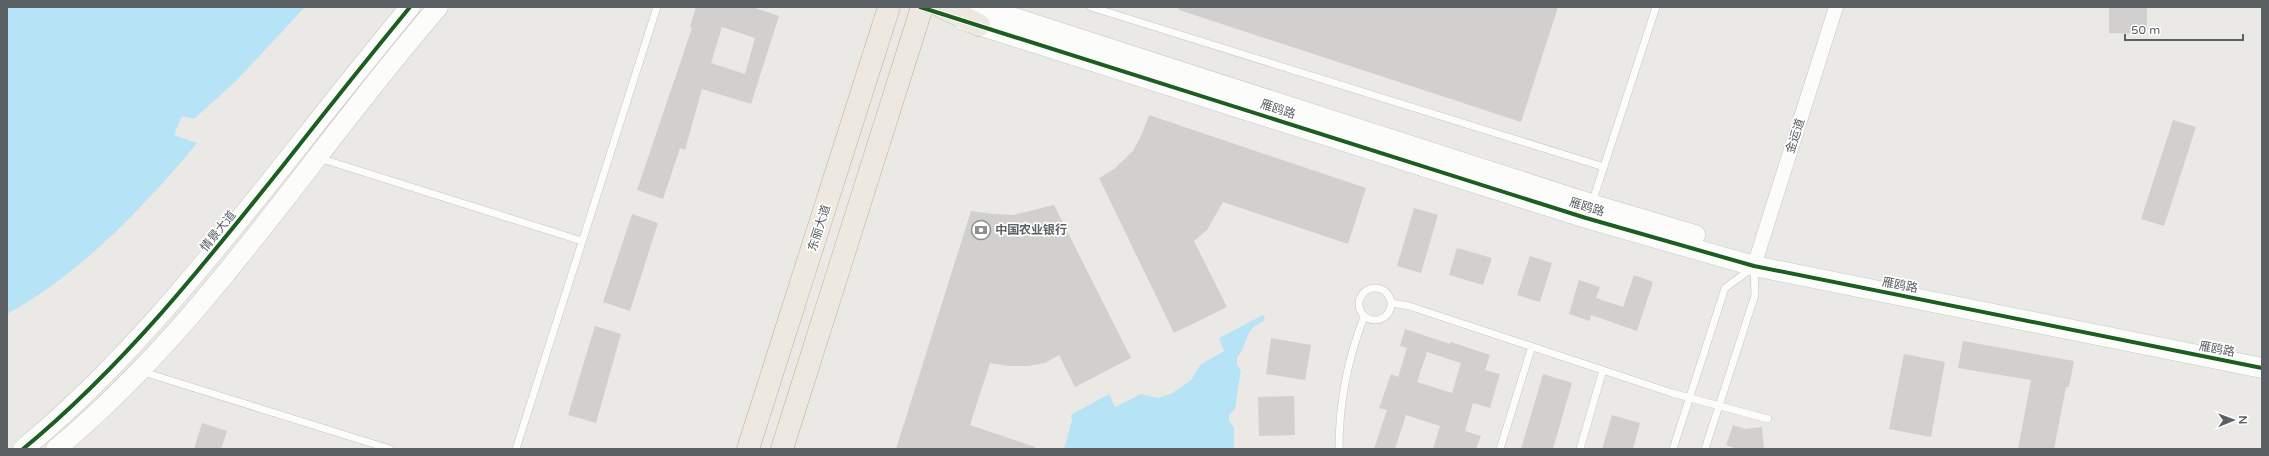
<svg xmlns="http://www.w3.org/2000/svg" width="2269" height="456" font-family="'Varela Round','Noto Sans SC',sans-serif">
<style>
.water{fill:#b7e3f7}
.building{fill:#d2d0ce;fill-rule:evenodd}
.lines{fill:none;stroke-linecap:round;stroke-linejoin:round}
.lane-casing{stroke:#c6c6c6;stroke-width:8}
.street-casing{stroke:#c6c6c6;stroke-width:15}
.secondary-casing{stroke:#c7c8c8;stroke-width:21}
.highway-casing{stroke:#c3ae92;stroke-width:23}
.lane{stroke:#fcfcfb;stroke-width:7}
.street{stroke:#fcfcfb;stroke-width:14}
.secondary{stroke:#fcfcfb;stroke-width:20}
.highway{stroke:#eee9e0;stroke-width:22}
.cycleway-casing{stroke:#fff;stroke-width:6}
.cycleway{stroke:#1b5e20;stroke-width:4}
.labels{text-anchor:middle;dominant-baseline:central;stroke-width:3.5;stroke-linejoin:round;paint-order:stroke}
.street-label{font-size:12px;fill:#5a6064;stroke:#fff}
.poi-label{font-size:12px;font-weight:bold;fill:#5a6064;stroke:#fff;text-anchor:start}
</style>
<rect width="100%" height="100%" fill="#ebe9e5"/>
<path class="water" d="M7 7H305L237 80 194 119 182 116 174 135 197 143C145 206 79 275 7 314Z
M1263 315 1265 320C1261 323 1255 325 1252 329 1244 338 1246 349 1237 357V365L1241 370 1235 409 1229 415V421L1234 427V449H1064L1072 420 1071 415 1109 394 1115 407 1141 394 1158 398 1171 394 1191 380 1200 365 1224 351 1219 338Z"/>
<path class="building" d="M696 7H752L779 16 751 104 702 89 685 150 680 148 663 199 637 190 692 28 690 27ZM722 27 755 38 745 74 711 63Z
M1179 7H1558L1521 122 1179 10Z
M2109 7H2147V34L2109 33Z
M1149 115 1366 188 1348 244 1223 202 1207 230 1194 241 1227 307 1174 333 1099 178 1114 169 1133 151 1142 134Z
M2173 120 2196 127 2164 226 2141 219Z
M1054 205 1131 358 1075 387 1059 355 1045 363 1028 366H1009L990 363 970 425 1035 447V449H896L971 211 994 214 1013 215Z
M1414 208 1438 215 1421 273 1397 266Z
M632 214 658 223 630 311 603 302Z
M1457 248 1492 258 1483 285 1449 275Z
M1530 256 1552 263 1540 302 1517 295Z
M1634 275 1653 282 1637 331 1591 315 1590 321 1569 314 1579 280 1600 287 1596 298 1623 307Z
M595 326 621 334 596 423 568 415Z
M1405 329 1450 344 1451 342 1490 355 1485 370 1500 374 1490 408 1473 403 1465 431 1481 436 1476 449H1433L1440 426 1406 415 1395 449H1374L1387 410 1379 408 1391 374 1398 377 1407 348 1400 346ZM1427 352 1461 363 1452 393 1417 382Z
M1271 338 1311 345 1305 380 1266 374Z
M1963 341 2074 361 2069 387H2066L2054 449H2018L2031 380 1958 368Z
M1904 354 1945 362 1931 437 1889 429Z
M1543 374 1572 383 1553 449H1521Z
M1294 396 1295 435 1259 436 1258 397Z
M1612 415 1640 423 1633 449H1602Z
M202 423 227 431 221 449H194Z
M1733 425 1745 429 1762 427 1764 449H1737L1726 445Z"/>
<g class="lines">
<g class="lane-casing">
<path id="lane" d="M1091 7 1604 167
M319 158 582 241
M1592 203 1656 7
M1359 304a16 16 0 1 1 32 0a16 16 0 1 1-32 0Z
M1392 303 1409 306 1672 393 1768 419
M140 371 390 449
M516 449 657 7
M1339 449C1339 405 1348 358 1364 317
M1500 449 1532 346
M1580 449 1603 370
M1673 449 1725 288 1751 269
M1705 449 1755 295 1754 267"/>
</g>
<g class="street-casing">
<path id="street" d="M1754 266 1836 7"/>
</g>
<g class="secondary-casing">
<path id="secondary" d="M980 7 1591 204 1695 235
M963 20 1586 218 1754 266 2262 368
M23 449C125 365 207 261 289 158 329 107 369 57 410 7
M56 449C208 323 310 154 438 7"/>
</g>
<g class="highway-casing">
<path id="highway" d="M942 7 979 25
M748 449 889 7
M782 449 922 7"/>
</g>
<use href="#lane" class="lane"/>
<use href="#street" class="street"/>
<use href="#secondary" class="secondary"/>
<use href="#highway" class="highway"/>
<g class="cycleway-casing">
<path id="cycleway" d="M920 7 1586 218 1754 266 2262 368
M23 449C125 365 207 261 289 158 329 107 369 57 410 7"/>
</g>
<use href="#cycleway" class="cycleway"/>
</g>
<defs>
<g id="bank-ring" transform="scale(1)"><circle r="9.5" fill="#fff" stroke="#8d9091" stroke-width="1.5"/><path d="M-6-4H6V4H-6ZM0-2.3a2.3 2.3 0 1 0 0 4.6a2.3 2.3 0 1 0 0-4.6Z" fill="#8d9091"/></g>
</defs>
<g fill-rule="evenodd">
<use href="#bank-ring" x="981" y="230"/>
</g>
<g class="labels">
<g class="street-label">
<text transform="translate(1278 109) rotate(18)">雁鸥路</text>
<text transform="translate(1795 136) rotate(-72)">金运道</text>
<text transform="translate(1587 207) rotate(17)">雁鸥路</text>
<text transform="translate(819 228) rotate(-72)">东丽大道</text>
<text transform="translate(218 231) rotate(-51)">情景大道</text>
<text transform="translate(1900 285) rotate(11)">雁鸥路</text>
<text transform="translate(2217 349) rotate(11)">雁鸥路</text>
</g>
<g class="poi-label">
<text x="995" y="230">中国农业银行</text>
</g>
</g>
<rect width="2269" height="456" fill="none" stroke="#5a6064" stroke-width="16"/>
<g transform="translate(2233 420) rotate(89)" stroke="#ffffff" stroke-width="3" paint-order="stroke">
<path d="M0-3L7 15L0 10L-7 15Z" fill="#5a6064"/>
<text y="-6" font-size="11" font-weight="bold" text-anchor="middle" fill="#5a6064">N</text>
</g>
<path d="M2125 34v6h118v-6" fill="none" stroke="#5a6064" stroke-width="2"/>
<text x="2131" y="34" font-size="12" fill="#5a6064" stroke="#ffffff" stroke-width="3" paint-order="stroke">50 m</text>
</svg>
